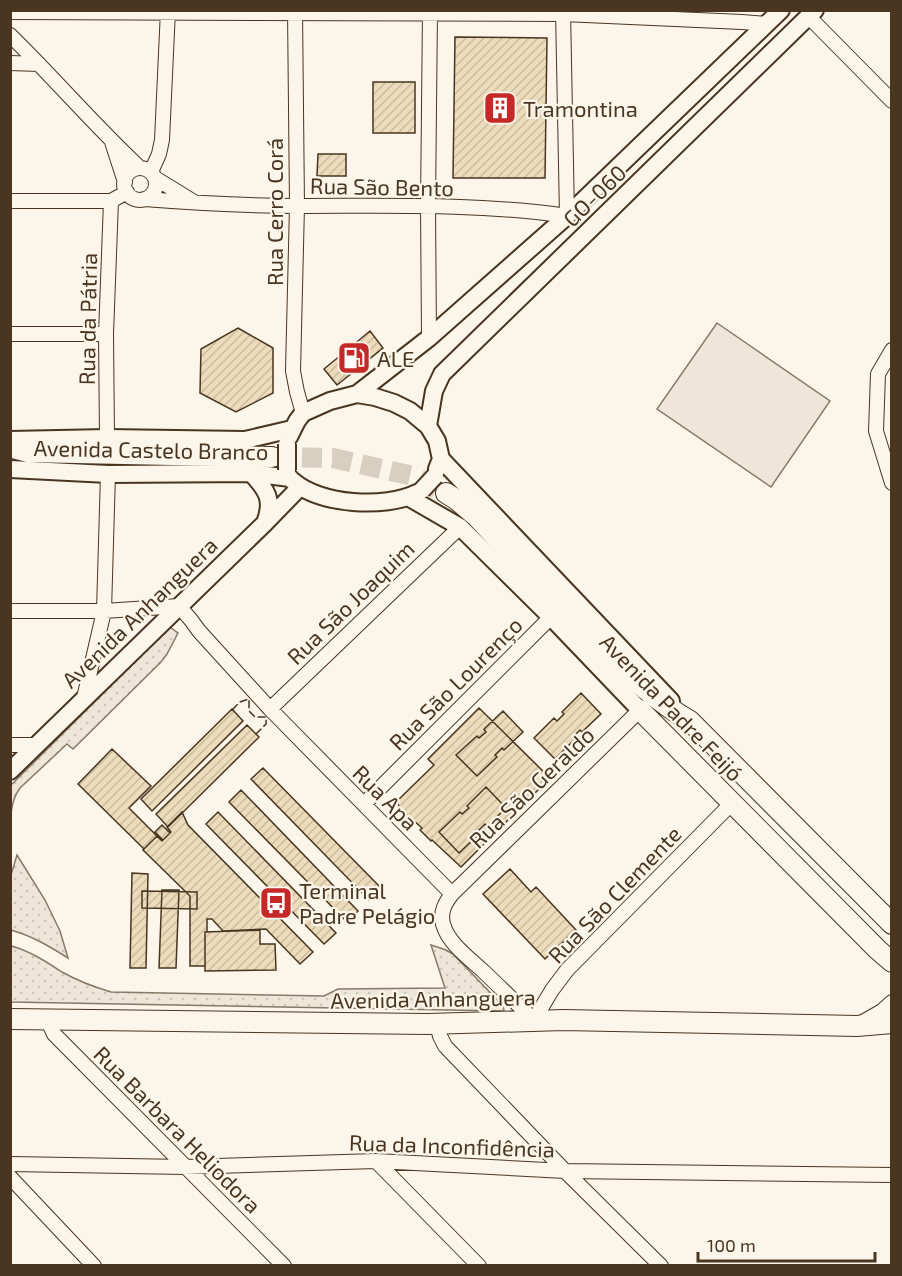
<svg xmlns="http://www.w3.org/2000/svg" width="902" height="1276" font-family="'Exo 2',sans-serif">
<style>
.grass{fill:url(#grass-dots);stroke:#887966;stroke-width:1.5}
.garden{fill:#ede6d9;stroke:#887966;stroke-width:1.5}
.building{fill:url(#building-hatch);stroke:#4a3520;stroke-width:1.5}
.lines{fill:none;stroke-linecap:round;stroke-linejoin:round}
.highway-tunnel{stroke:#d8cfc1;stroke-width:20;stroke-dasharray:20 10;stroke-linecap:butt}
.minor-casing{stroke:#4a3520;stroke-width:16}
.major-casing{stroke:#4a3520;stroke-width:20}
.highway-casing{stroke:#4a3520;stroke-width:22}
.minor{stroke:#fbf6e9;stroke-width:14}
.major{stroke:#fbf6e9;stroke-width:16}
.highway{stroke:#fbf6e9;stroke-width:20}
.major-bridge-casing{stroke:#4a3520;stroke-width:20;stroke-linecap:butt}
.major-bridge{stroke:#fbf6e9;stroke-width:16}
.fence{stroke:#4a3520;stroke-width:1.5;stroke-dasharray:8 3;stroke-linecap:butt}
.labels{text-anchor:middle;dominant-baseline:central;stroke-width:4.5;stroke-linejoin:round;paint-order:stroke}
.poi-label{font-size:22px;fill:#4a3520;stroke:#fbf6e9;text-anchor:start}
.street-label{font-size:22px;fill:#4a3520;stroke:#fbf6e9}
</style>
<defs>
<pattern id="grass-dots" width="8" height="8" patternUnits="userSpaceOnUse" patternTransform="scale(1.5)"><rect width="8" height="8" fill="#ede6d9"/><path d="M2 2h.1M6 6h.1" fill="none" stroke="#cdc6ba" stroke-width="1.8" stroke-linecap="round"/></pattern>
<pattern id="building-hatch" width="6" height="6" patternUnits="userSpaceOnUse" patternTransform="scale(1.5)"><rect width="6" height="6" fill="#ecdcbc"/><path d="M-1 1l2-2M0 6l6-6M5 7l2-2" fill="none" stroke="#ccbda1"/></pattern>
</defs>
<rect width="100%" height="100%" fill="#fbf6e9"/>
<path class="grass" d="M170 627 178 633 167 654 161 662 73 749 67 744 20 788C14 796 12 804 11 814V785Z
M17 855 45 900 60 931 68 958C49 946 32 936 11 930V875Z
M431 945 446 950 453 954 503 1006 504 1010 503 1011 11 1002V946C30 951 45 961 62 972 78 981 94 987 111 992L324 996 338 989 445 988Z"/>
<path class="garden" d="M717 323 830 401 771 487 657 409Z"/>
<path class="building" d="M455 37 547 38 545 178H453Z
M373 82H415V133H373Z
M318 154H346V176H317Z
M238 328 273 348V393L236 412 200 393 201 349Z
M370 331 383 348 337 385 324 369Z
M581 693 601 714 582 732 580 730 573 737 575 739 555 759 534 738 554 718 557 721 564 714 562 712Z
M479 708 550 778 461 867 432 840 431 841 420 830 422 828 399 808 400 807 396 802 434 765 428 759Z
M232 709 243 721 152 811 141 799Z
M503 711 523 732 504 750 502 748 495 755 497 757 477 776 456 755 477 736 479 738 486 732 484 729Z
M247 725 259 737 168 827 156 814Z
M112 749 151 786 129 808 157 836 144 849 78 784Z
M263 768 381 888 369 900 251 779Z
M486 787 506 808 487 826 485 824 478 831 480 833 459 853 439 832 460 812 462 814 469 808 467 806Z
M241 790 358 911 347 922 229 802Z
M182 812 188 825 313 952 300 964 266 929 223 931 212 919H207V932H205V966H190V896L143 850 157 836 162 841 171 832 167 827Z
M218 812 336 933 324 944 206 824Z
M162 825 170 833 163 840 155 832Z
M510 869 531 892 536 887 576 930 545 959 483 894Z
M132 873 148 874 146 968H130Z
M162 890H179L176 968H159Z
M142 891 197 892V909L142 908Z
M260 930V944H275L276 970 205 971V932Z"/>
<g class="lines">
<path class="highway-tunnel" d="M272 457 333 458 413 476 443 492"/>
<g class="minor-casing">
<path id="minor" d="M295 10 297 206 293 371 297 392 303 413
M10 12 563 14 742 22 767 24
M809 17 892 101
M10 35C55 79 95 126 140 168
M10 63 39 64
M112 142 125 182
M124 184a16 16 0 1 1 32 0a16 16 0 1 1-32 0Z
M151 172 159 154 162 140 168 10
M155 178 194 202
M144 199C196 203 247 206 299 206 388 206 478 203 567 216L563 10
M10 201H111L127 192
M10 334H106
M429 338 428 205 430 10
M892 350 878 374 876 431 892 483
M107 438 106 334 111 201
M10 611H104L179 606 191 620 199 631 270 709 452 894
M84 698 104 611 108 474
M270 709 460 527
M640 710 452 894C445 903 440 912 443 924 448 943 469 958 483 971 500 987 517 1004 534 1020L552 990 567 970 732 803
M10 745H36
M364 804 551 617
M47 1019 54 1034 284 1266
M861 1023 882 1011 892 1002
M437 1024 440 1036 445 1046 565 1171 661 1266
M376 1161 479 1266
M10 1164 185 1167 376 1161 565 1171 892 1175
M10 1177 94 1266"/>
</g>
<g class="major-casing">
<path id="major" d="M357 394 429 338 567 216 781 10
M428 426 434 391 442 374 815 10
M289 437 297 421 303 413 330 401 357 394 375 397 394 403 410 411 428 426 437 441 441 459 437 469
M10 440 107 438 245 440 292 429
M441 459 671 701
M10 469 108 474 251 473 290 478
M251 473C267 490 274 500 265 523
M293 481C320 505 385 509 417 493
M408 497 460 527 551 617 640 710
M10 771 265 523 300 487"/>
</g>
<g class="highway-casing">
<path id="highway" d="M10 447 28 452 272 457
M446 493 457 500 476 516 609 660
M602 650C630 676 657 702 690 721L892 924
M640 710 878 950 892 962
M10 1019 428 1024 563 1020 857 1026 892 1023"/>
</g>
<use href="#minor" class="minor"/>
<use href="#major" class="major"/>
<use href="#highway" class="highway"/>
<g class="major-bridge-casing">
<path id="major-bridge" d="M287 444V470
M422 490 435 476"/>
</g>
<use href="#major-bridge" class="major-bridge"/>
<path class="fence" d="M232 710 240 702 249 699V711L255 717H266V724L256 734"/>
</g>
<defs>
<g id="building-square" transform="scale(1.725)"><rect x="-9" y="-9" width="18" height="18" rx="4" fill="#c62828" stroke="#fbf6e9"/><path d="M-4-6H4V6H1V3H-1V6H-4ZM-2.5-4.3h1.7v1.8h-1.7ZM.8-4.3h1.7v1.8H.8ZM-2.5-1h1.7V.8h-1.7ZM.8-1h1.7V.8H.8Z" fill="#fff"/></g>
<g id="fuel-square" transform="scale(1.725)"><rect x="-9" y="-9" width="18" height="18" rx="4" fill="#c62828" stroke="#fbf6e9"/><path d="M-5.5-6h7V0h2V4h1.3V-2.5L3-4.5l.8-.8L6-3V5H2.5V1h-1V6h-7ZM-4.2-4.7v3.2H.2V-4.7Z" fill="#fff"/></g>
<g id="bus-square" transform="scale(1.725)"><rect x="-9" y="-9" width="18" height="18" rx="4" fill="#c62828" stroke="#fbf6e9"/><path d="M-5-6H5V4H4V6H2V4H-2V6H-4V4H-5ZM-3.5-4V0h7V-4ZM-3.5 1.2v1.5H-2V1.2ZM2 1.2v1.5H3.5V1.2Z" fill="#fff"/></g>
</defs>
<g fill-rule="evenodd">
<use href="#building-square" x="500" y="108"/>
<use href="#fuel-square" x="354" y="358"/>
<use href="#bus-square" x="276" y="903"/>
</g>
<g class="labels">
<g class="poi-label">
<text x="523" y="108">Tramontina</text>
<text x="377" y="358">ALE</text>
<text x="299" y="890">Terminal<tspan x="299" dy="25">Padre Pelágio</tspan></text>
</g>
<g class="street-label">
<text transform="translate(382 186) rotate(1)">Rua São Bento</text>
<text transform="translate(594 195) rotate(-44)">GO-060</text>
<text transform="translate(274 212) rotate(-90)">Rua Cerro Corá</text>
<text transform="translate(87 319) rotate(-89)">Rua da Pátria</text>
<text transform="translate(151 449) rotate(1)">Avenida Castelo Branco</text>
<text transform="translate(350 602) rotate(-44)">Rua São Joaquim</text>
<text transform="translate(139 612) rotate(-44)">Avenida Anhanguera</text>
<text transform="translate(455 683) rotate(-45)">Rua São Lourenço</text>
<text transform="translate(672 707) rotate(46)">Avenida Padre Feijó</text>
<text transform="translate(531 787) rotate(-44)">Rua São Geraldo</text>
<text transform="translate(386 797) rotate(45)">Rua Apa</text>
<text transform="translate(614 894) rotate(-46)">Rua São Clemente</text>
<text transform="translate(433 998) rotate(-1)">Avenida Anhanguera</text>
<text transform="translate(178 1129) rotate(45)">Rua Barbara Heliodora</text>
<text transform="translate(452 1145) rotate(2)">Rua da Inconfidência</text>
</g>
</g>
<rect width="902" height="1276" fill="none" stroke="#4a3520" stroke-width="24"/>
<path d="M698 1252v9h177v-9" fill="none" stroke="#4a3520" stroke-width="3"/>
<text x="707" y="1252" font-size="18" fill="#4a3520" stroke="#fbf6e9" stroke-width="4.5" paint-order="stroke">100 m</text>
</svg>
